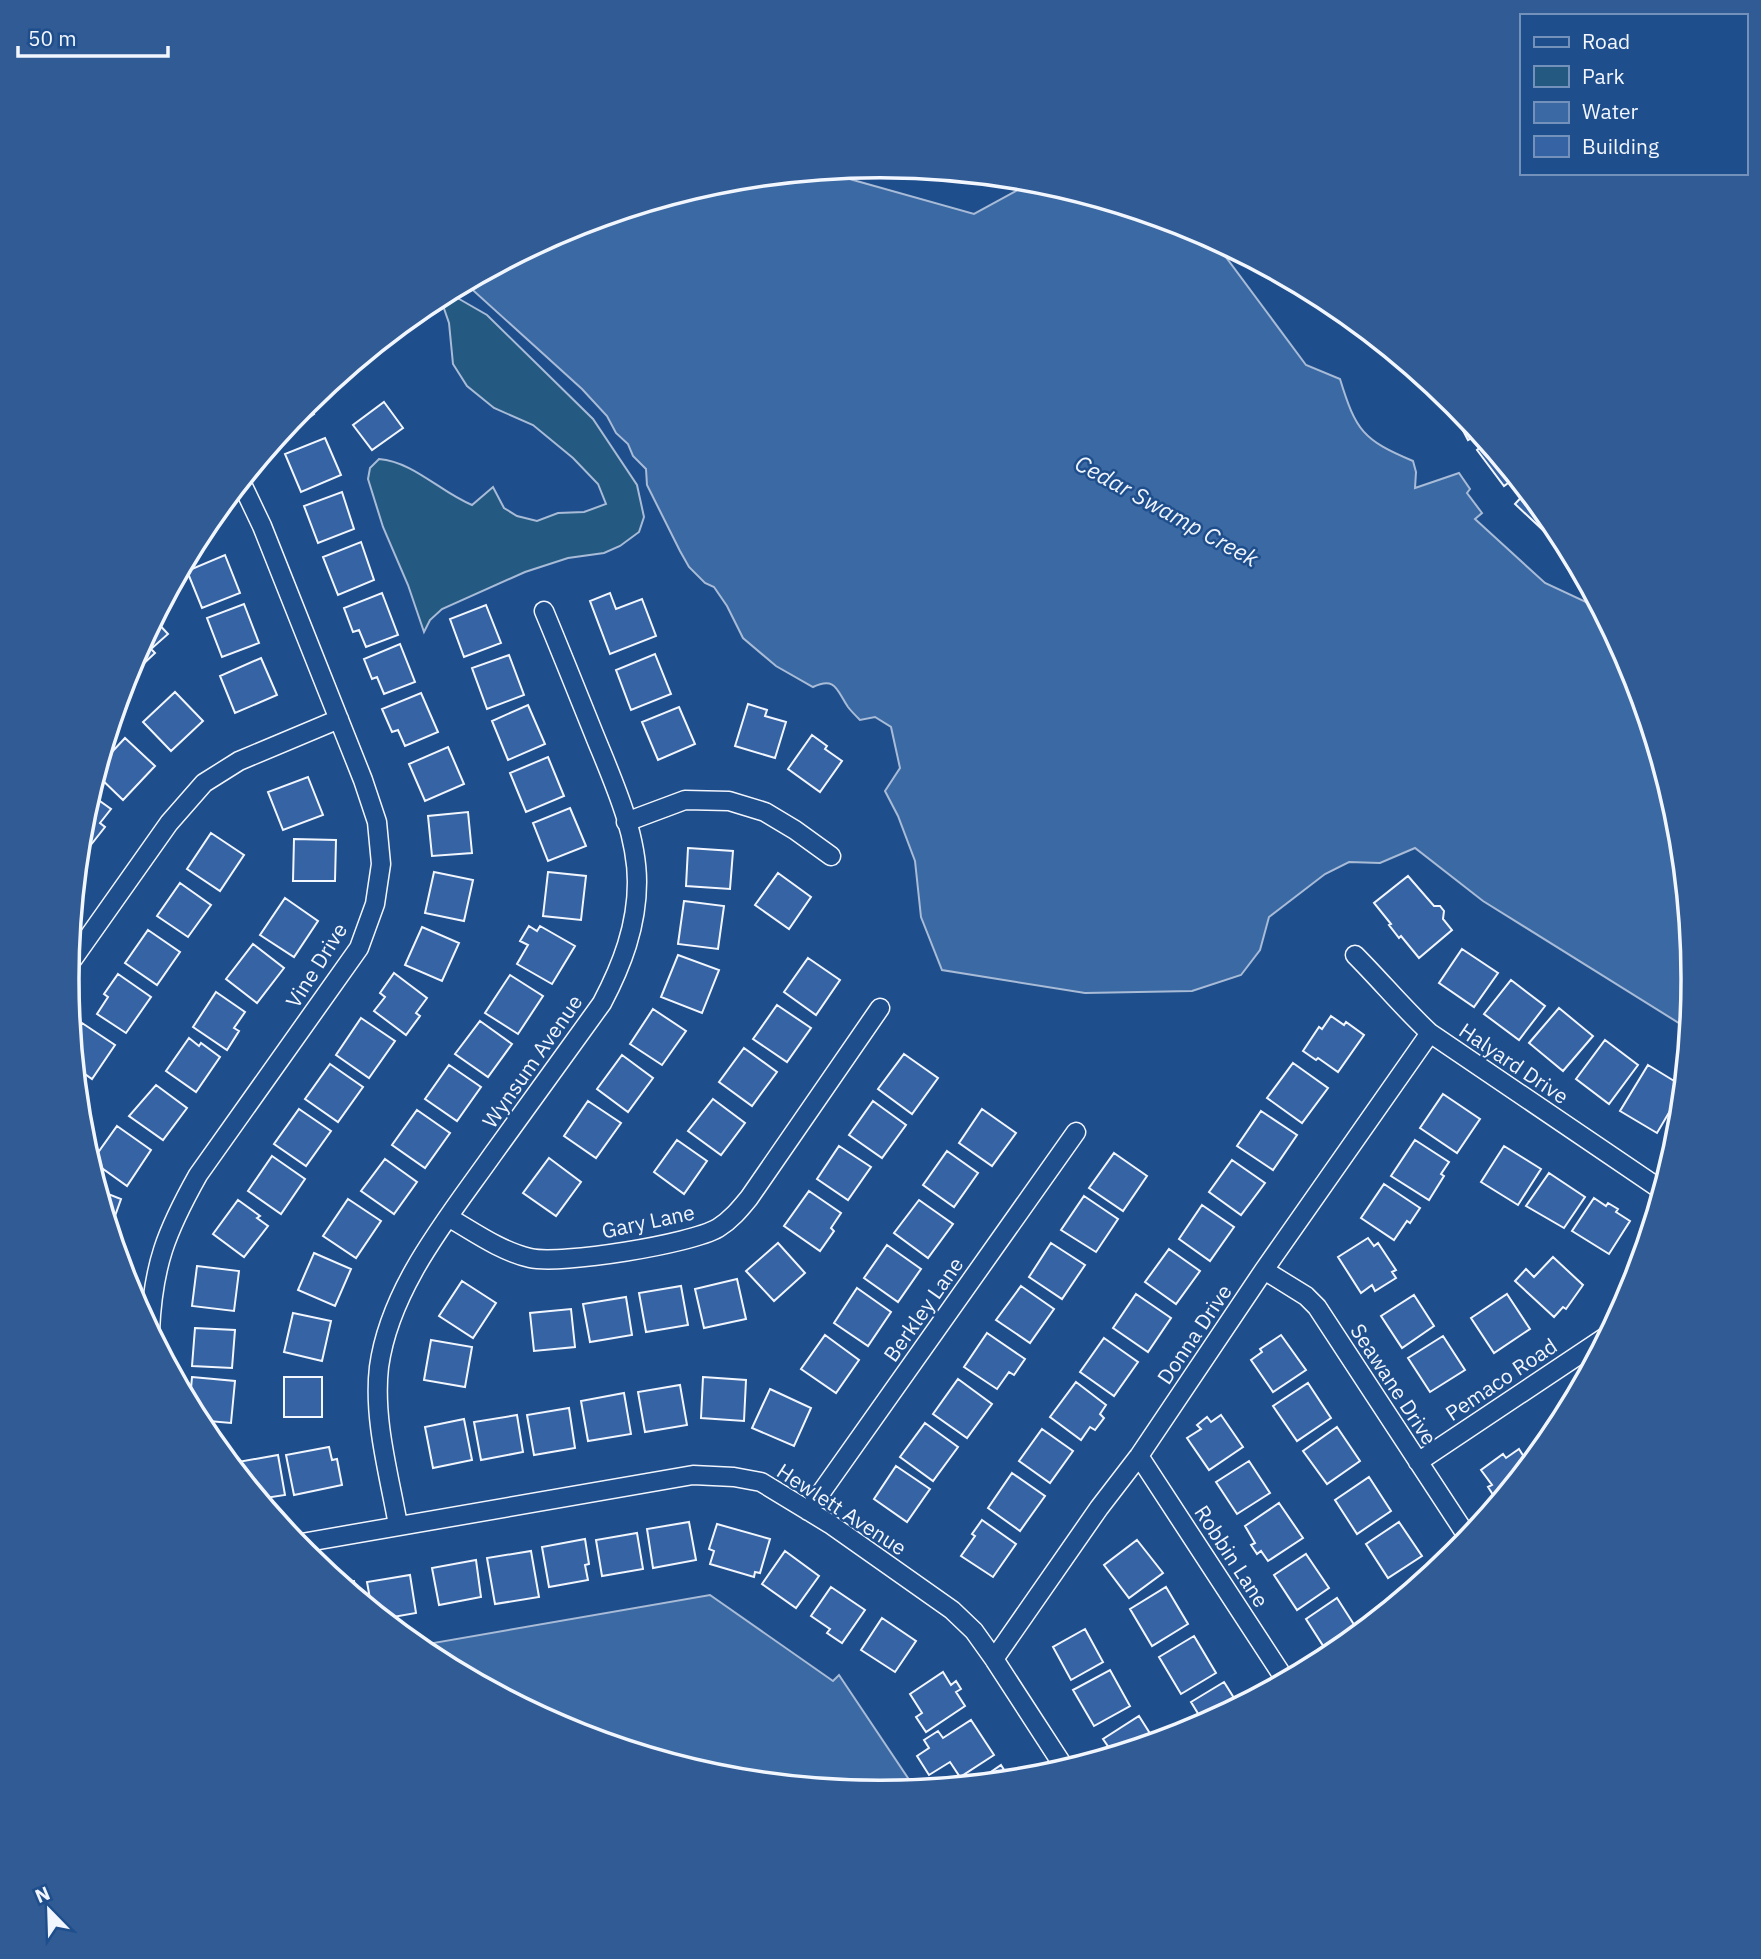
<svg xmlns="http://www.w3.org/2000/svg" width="1761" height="1959" font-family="'IBM Plex Sans',sans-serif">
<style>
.green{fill:#245a82;stroke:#a8bbd7;stroke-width:2}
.water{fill:#3b69a3;stroke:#a8bbd7;stroke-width:2}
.building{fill:#3563a3;stroke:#f2f6ff;stroke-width:2}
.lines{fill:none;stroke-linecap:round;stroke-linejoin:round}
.street-casing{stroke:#f2f6ff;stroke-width:21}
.street{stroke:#1f4e8c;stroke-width:18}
.labels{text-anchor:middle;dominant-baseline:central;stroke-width:5;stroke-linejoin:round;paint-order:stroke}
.street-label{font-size:21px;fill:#f2f6ff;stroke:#1f4e8c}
.water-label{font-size:23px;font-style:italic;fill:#f2f6ff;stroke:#1f4e8c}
.rim{fill:none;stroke:#f2f6ff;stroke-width:3.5}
</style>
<rect width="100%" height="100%" fill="#1f4e8c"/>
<path class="green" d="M447 292 487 315 593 419 637 485 644 517 639 532 620 546 604 553 568 558 525 572 442 609 430 620 424 632 408 585 383 527 368 479 370 468 379 459C414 462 440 492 472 505L493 487 504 508 517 516 537 521 558 513 584 512 606 504 598 484 573 458 533 425 494 408 467 386 453 364 449 323 440 297Z"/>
<path class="water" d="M821 171 974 214 1034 181H1040L1192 228 1211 237 1306 365 1340 379C1356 431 1363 440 1413 461L1416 472 1415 488 1459 473 1470 489 1467 493 1482 513 1475 519 1545 583 1601 609 1633 668 1679 821 1694 980 1690 1030 1483 901 1415 848 1380 863 1349 862 1325 874 1269 917 1260 950 1241 975 1192 991 1085 993 942 970 921 917 915 861 898 816 885 791 900 768 891 727 875 717 860 720C856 716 851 711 848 707 837 691 836 676 813 687L776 666 743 638 727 606 714 587 705 583 689 567 680 551 647 485 646 469 633 456 628 444 616 433 607 416 582 389 465 283 569 227 722 181Z
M710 1595 833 1681 839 1675 916 1790 880 1793 721 1778 569 1731 428 1656 416 1646Z"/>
<path class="building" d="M900 167 933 171 900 172Z
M1449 398 1456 404 1480 433 1468 440 1447 400Z
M384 402 403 428 372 450 353 425Z
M306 403 314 414 285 435 283 431Z
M325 438 341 475 301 492 285 454Z
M1487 442 1516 477 1504 486 1477 450Z
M1527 491 1554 523 1545 532 1515 504Z
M342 492 354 529 318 543 304 506Z
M361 542 374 580 338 595 323 557Z
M225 555 240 593 202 608 187 571Z
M382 593 398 635 366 647 359 630 353 632 344 608Z
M610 593 616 609 642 599 656 636 610 654 590 601Z
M244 604 259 643 222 657 207 618Z
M486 605 501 643 464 657 450 619Z
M154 619 168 634 151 649 155 653 140 667 133 659Z
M400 644 415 682 384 694 377 677 372 679 364 659Z
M655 654 671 694 631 710 616 670Z
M509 655 524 695 487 709 472 668Z
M261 658 277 695 235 713 220 676Z
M175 692 203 721 171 751 143 722Z
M421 693 438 732 405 746 398 730 392 732 382 709Z
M748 704 767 710 765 716 786 722 775 758 735 746Z
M528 705 545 744 508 760 492 721Z
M679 707 695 744 658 760 642 722Z
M812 735 827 746 825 749 842 761 820 792 788 769Z
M125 738 155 766 123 800 96 774 98 767Z
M448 747 464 784 425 801 409 764Z
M548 757 564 796 526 812 510 773Z
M308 777 323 815 283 830 268 792Z
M90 794 111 809 100 823 105 827 90 846 80 839 82 820Z
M570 808 586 846 548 861 533 823Z
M468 812 472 853 432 856 428 816Z
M211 833 244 855 220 891 187 869Z
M294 839 336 840 335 881H293Z
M688 848 733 851 730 889 686 886Z
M434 872 473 880 464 921 425 913Z
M548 872 586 876 581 920 543 916Z
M778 873 811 897 789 929 755 905Z
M1408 876 1434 906H1440L1444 911 1443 919 1452 930 1419 958 1401 936 1399 938 1389 925 1391 924 1374 903Z
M180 883 211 905 188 937 157 916Z
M285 898 318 921 294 957 260 935Z
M684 901 724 906 718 949 678 944Z
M529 926 537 931 540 926 575 946 552 984 517 964 528 945 520 941Z
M422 927 459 943 442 981 405 965Z
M148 930 180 952 157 985 125 963Z
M253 944 284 968 257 1003 226 979Z
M1462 949 1498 973 1474 1007 1439 983Z
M678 955 719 970 702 1013 661 997Z
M808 958 840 980 816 1015 784 992Z
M394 973 427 998 416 1013 420 1016 406 1035 374 1011 385 997 380 993Z
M118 974 151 997 126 1033 97 1014 108 997 104 994Z
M510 975 543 996 518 1034 485 1013Z
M1511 980 1545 1006 1519 1040 1484 1014Z
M216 992 245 1012 234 1028 239 1031 227 1050 193 1027Z
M777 1005 811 1028 787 1062 753 1039Z
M1559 1008 1593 1036 1563 1071 1529 1043Z
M653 1009 686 1031 662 1065 630 1044Z
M1331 1016 1344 1025 1346 1022 1364 1035 1338 1072 1318 1058 1316 1060 1303 1051 1319 1027 1322 1029Z
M361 1018 395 1041 369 1078 336 1055Z
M480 1021 512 1044 488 1077 455 1054Z
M82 1023 115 1045 92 1079 75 1067 72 1037Z
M189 1038 199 1046 201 1043 220 1057 196 1092 166 1071Z
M1605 1040 1638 1065 1609 1104 1576 1079Z
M744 1048 777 1072 752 1106 719 1082Z
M904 1054 938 1078 912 1114 878 1089Z
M622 1055 653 1078 628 1112 597 1089Z
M1293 1063 1328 1088 1302 1123 1267 1098Z
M330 1064 363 1087 338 1122 305 1099Z
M449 1065 481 1087 457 1121 425 1099Z
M1648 1065 1684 1087 1657 1133 1620 1111Z
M156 1085 187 1108 163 1140 129 1116Z
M1443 1094 1480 1119 1457 1153 1420 1128Z
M713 1099 745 1123 721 1155 688 1131Z
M588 1101 621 1123 596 1158 564 1136Z
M873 1101 906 1125 882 1158 849 1135Z
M299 1109 331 1131 306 1166 274 1144Z
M982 1109 1016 1133 992 1166 959 1143Z
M417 1110 450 1133 425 1168 392 1145Z
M1261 1111 1297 1135 1273 1170 1237 1146Z
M117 1126 151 1150 127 1186 92 1161Z
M677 1140 707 1161 684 1194 654 1172Z
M1415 1140 1449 1162 1441 1174 1444 1176 1429 1200 1391 1176Z
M839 1146 871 1167 848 1200 817 1179Z
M1504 1146 1541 1169 1518 1205 1481 1182Z
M947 1151 978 1173 954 1207 923 1185Z
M1114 1153 1147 1176 1123 1211 1089 1188Z
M272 1156 305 1179 281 1214 248 1191Z
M549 1158 581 1182 556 1216 523 1193Z
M385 1159 417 1182 394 1214 361 1191Z
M1232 1160 1265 1183 1241 1215 1209 1192Z
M1549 1173 1585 1197 1564 1228 1526 1206Z
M1384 1184 1420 1208 1410 1223 1407 1221 1394 1240 1361 1218Z
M98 1190 121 1199 110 1230Z
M809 1191 841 1213 831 1228 834 1231 820 1251 784 1226Z
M1084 1196 1118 1219 1096 1252 1061 1230Z
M1594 1198 1606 1206 1608 1203 1618 1209 1616 1212 1630 1221 1609 1254 1572 1231Z
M348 1199 381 1221 356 1258 323 1236Z
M238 1200 260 1216 257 1218 268 1226 244 1257 213 1234Z
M919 1200 953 1224 928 1258 894 1233Z
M1202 1205 1234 1227 1210 1261 1179 1239Z
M1368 1238 1374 1246 1378 1243 1396 1270 1392 1272 1396 1278 1375 1291 1372 1285 1361 1293 1338 1257Z
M778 1243 805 1273 774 1301 746 1271Z
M1051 1243 1085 1265 1062 1299 1029 1277Z
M887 1245 921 1269 898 1302 864 1278Z
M1169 1249 1200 1271 1176 1304 1145 1282Z
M314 1253 351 1269 335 1306 298 1290Z
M1553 1257 1583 1285 1566 1309 1563 1307 1554 1317 1515 1281 1526 1269 1534 1277Z
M197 1266 239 1271 234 1311 192 1306Z
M737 1279 746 1319 704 1328 695 1289Z
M462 1281 496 1303 473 1338 439 1316Z
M681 1286 688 1325 646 1332 639 1293Z
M1021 1286 1054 1309 1030 1343 996 1320Z
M857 1288 891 1312 868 1346 834 1323Z
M1136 1294 1171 1318 1148 1352 1113 1328Z
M1507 1294 1530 1329 1494 1353 1471 1318Z
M1414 1295 1434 1326 1402 1348 1381 1316Z
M626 1297 632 1335 590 1342 583 1304Z
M571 1309 575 1347 534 1351 530 1313Z
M293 1313 331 1321 322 1361 284 1352Z
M195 1328 235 1330 232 1368 192 1366Z
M987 1333 1025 1359 1014 1375 1009 1372 997 1389 964 1367Z
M825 1335 859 1360 836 1393 801 1369Z
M1281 1335 1306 1370 1273 1392 1251 1360 1262 1352 1260 1349Z
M1443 1336 1465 1370 1430 1392 1408 1358Z
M1104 1338 1138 1362 1114 1396 1080 1372Z
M431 1340 472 1347 465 1387 424 1380Z
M192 1377 235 1381 231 1423 197 1420 195 1416 196 1402 190 1401Z
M284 1377H322V1417H284Z
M703 1377 746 1380 744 1421 701 1418Z
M958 1379 992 1404 967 1438 933 1414Z
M1076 1382 1106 1405 1100 1414 1104 1418 1095 1430 1090 1427 1081 1440 1050 1417Z
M1308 1383 1331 1418 1297 1441 1273 1406Z
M680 1385 687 1425 645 1432 638 1392Z
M770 1389 811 1408 794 1446 752 1428Z
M624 1393 631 1434 588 1441 581 1401Z
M569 1408 575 1448 534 1455 527 1415Z
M517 1415 523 1452 481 1460 474 1422Z
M1221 1415 1243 1447 1209 1470 1187 1438 1201 1429 1197 1425 1207 1417 1211 1422Z
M464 1419 472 1460 433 1468 425 1427Z
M1563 1422 1557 1432 1549 1442 1544 1434Z
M925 1423 958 1447 933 1481 900 1457Z
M1337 1427 1360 1461 1327 1484 1303 1451Z
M1042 1429 1073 1451 1050 1483 1019 1461Z
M329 1447 332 1460 337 1459 342 1485 294 1495 286 1455Z
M1519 1449 1529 1465 1502 1500 1499 1496 1495 1498 1488 1487 1492 1485 1481 1470 1503 1454 1506 1458Z
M278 1455 285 1495 259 1499 240 1476 238 1462Z
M1249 1461 1270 1493 1237 1514 1216 1482Z
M896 1466 930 1489 907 1522 874 1499Z
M1012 1473 1045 1496 1020 1531 988 1508Z
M1369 1477 1391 1511 1357 1534 1335 1500Z
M1279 1503 1303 1538 1268 1561 1261 1551 1257 1554 1251 1545 1255 1543 1245 1526Z
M982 1520 1016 1544 993 1577 961 1556 975 1536 972 1534Z
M689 1522 696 1560 653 1568 647 1529Z
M1399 1522 1422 1556 1388 1578 1366 1544Z
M717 1524 770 1539 760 1573 755 1572 754 1577 710 1564 714 1551 709 1549Z
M637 1533 643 1569 602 1576 596 1540Z
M585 1539 589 1564 585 1565 588 1580 549 1587 542 1547Z
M1137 1540 1163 1573 1129 1598 1104 1565Z
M531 1551 539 1597 495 1604 487 1558Z
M785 1551 819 1576 796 1608 762 1584Z
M1306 1554 1329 1588 1297 1610 1274 1575Z
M476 1560 481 1597 439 1605 432 1568Z
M1431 1570 1433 1574 1402 1600 1397 1592Z
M410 1575 416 1613 382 1619 372 1610 367 1582Z
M354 1581 357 1598 339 1583Z
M831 1587 865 1610 842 1643 827 1633 830 1629 811 1616Z
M1166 1587 1188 1624 1152 1646 1130 1609Z
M1337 1598 1360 1634 1329 1655 1306 1619Z
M882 1618 916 1641 895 1672 861 1650Z
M1085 1629 1103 1662 1071 1680 1053 1647Z
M1194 1636 1216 1673 1181 1694 1159 1657Z
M1110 1670 1130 1706 1094 1726 1073 1690Z
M943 1672 951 1685 956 1681 961 1689 956 1692 965 1706 926 1732 916 1717 922 1713 910 1694Z
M1224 1682 1239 1706 1205 1725 1191 1702Z
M1139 1716 1156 1743 1114 1755 1103 1739Z
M971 1720 994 1755 960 1777 950 1762 929 1775 917 1756 929 1748 924 1740 938 1731 943 1738Z
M1001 1765 1011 1781 972 1785Z"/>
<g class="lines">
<g class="street-casing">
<path id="street" d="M626 822 685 800 729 801 765 812 795 830 831 856
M1355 955C1381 981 1403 1008 1430 1033L1663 1191
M68 966 169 823 204 783 239 761 339 719
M448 1217C474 1232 500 1251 530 1258 561 1265 691 1244 718 1228 731 1220 740 1209 749 1198L880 1008
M1264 1270 1306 1296 1317 1307 1469 1539
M150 1331C153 1265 166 1232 198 1175L359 948 375 904 381 864 377 822 363 780 262 526 241 482
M1139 1456 1286 1681
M1418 1462 1610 1334
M808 1511 1076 1132
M398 1525C389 1474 373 1419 379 1367 390 1287 448 1218 493 1154 529 1104 566 1053 602 1003 622 965 637 926 637 882 637 834 614 783 596 739 579 697 562 654 544 611
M296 1544 693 1475 734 1477 761 1482 830 1524 952 1610 974 1631 994 1659 1066 1770
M994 1659 1099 1508 1139 1456 1264 1270 1430 1033"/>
</g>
<use href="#street" class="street"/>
</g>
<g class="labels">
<g class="street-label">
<text transform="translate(316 965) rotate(-58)">Vine Drive</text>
<text transform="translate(532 1061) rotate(-55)">Wynsum Avenue</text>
<text transform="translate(1514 1063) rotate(34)">Halyard Drive</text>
<text transform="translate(648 1221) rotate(-12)">Gary Lane</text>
<text transform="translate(923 1309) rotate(-55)">Berkley Lane</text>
<text transform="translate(1194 1334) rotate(-56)">Donna Drive</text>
<text transform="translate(1501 1379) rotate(-34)">Pemaco Road</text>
<text transform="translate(1394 1384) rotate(57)">Seawane Drive</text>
<text transform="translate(842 1509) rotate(33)">Hewlett Avenue</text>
<text transform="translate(1232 1556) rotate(57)">Robbin Lane</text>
</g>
<g class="water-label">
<text transform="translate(1167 510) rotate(29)">Cedar Swamp Creek</text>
</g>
</g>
<path d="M0 0H1761V1959H0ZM79 979a801 801 0 1 1 1602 0a801 801 0 1 1-1602 0Z" fill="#305b95" fill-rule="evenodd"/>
<path class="rim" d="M79 979a801 801 0 1 1 1602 0a801 801 0 1 1-1602 0Z"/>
<rect x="1520" y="14" width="228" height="161" fill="#1f4e8c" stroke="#7391ba" stroke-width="2"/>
<rect x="1534" y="37" width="35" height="10" fill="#1f4e8c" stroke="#7391ba" stroke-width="2"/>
<text x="1582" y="49" font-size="21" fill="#f2f6ff">Road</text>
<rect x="1534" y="66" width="35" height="21" fill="#245a82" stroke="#7391ba" stroke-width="2"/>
<text x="1582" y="84" font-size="21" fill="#f2f6ff">Park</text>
<rect x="1534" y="102" width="35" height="21" fill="#3b69a3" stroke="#7391ba" stroke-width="2"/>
<text x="1582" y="119" font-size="21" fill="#f2f6ff">Water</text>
<rect x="1534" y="136" width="35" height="21" fill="#3563a3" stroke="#7391ba" stroke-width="2"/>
<text x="1582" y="154" font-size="21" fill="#f2f6ff">Building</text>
<g transform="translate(49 1910) rotate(337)" stroke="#1f4e8c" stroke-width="5" paint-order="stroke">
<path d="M0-5L12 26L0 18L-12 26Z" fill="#f2f6ff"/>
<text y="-10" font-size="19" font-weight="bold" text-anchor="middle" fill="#f2f6ff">N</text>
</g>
<path d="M18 46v10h150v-10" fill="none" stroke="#f2f6ff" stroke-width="3.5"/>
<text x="28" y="46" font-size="21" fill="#f2f6ff" stroke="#1f4e8c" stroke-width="5" paint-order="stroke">50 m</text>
</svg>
